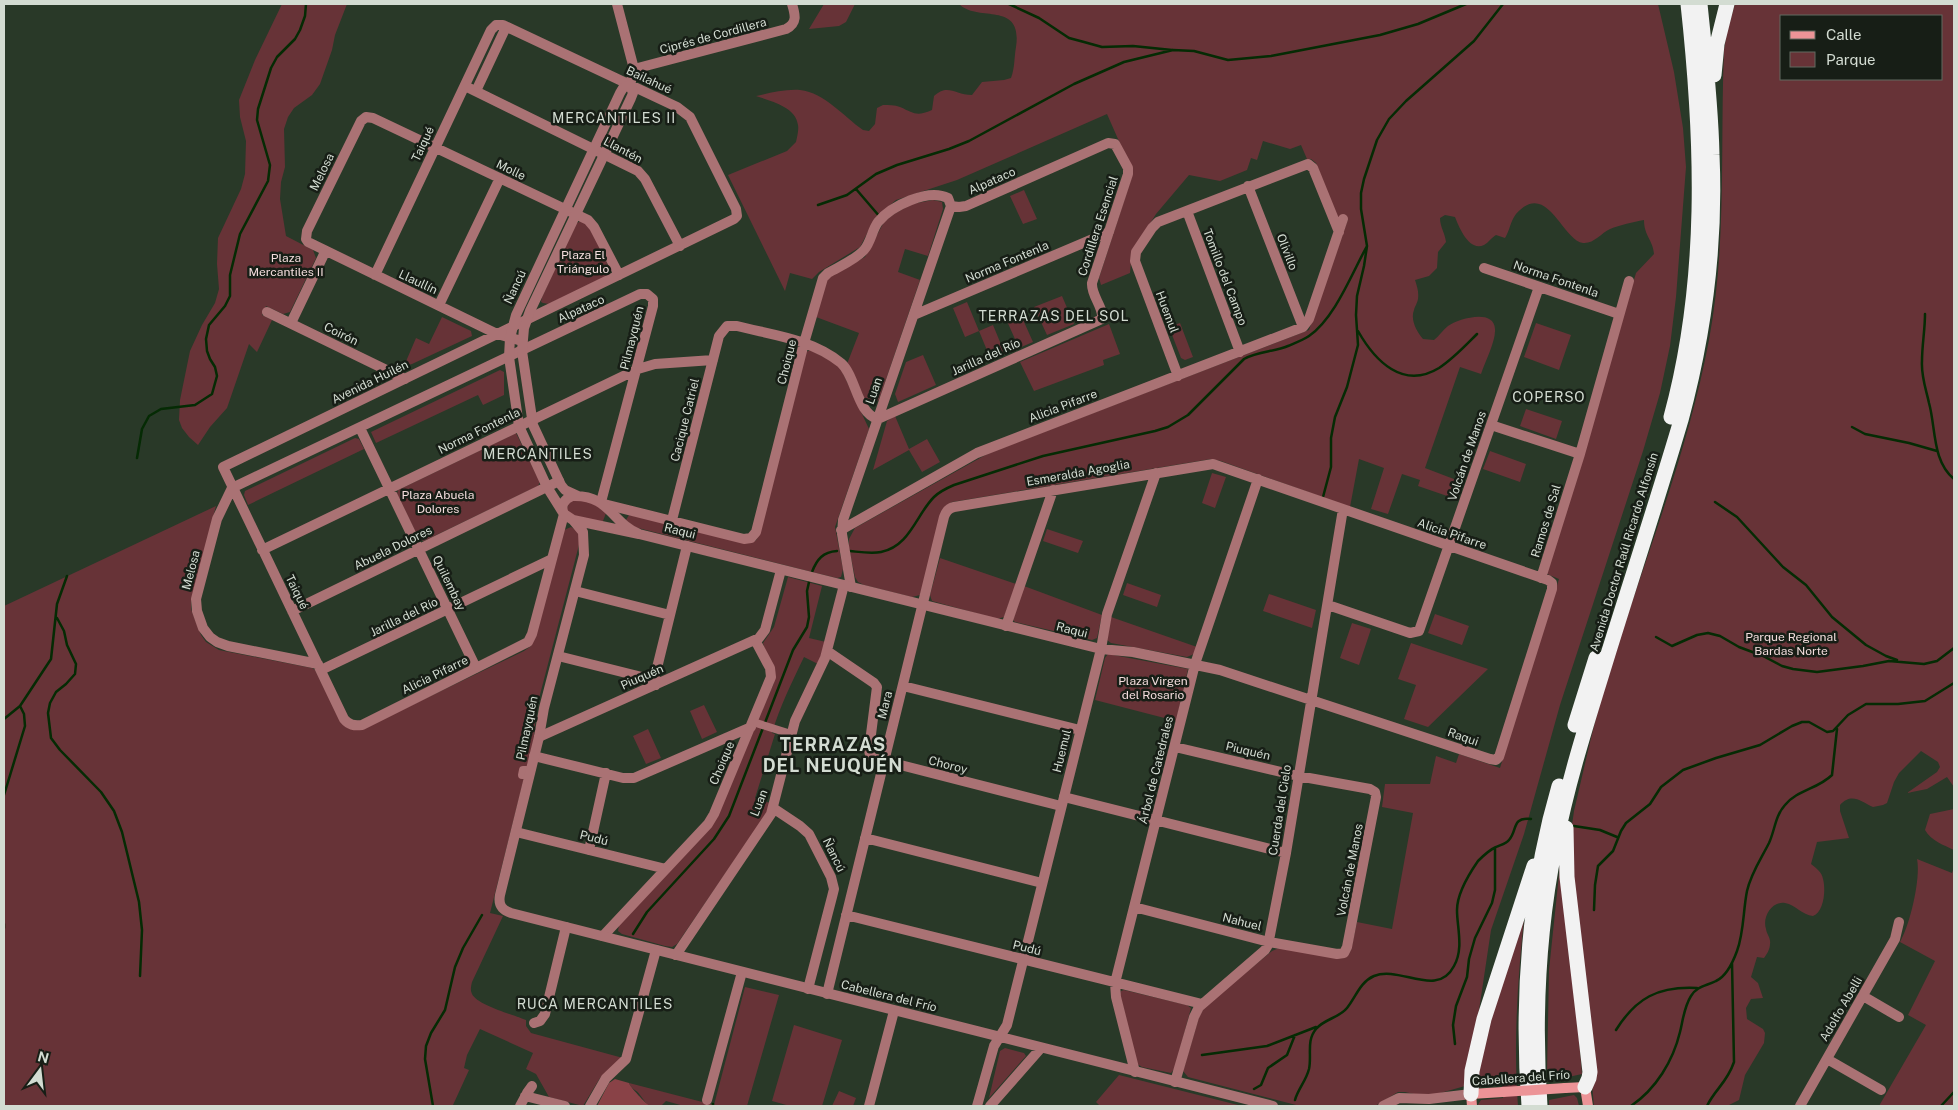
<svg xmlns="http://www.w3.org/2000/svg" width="1958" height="1110" font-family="'Public Sans',sans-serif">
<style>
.green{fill:#673337;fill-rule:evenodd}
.forest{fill:#894247}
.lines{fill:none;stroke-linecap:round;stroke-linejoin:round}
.stream{stroke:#052b04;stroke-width:2.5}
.pedestrian{stroke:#aa7274;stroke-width:8}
.minor{stroke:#aa7274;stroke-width:10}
.tertiary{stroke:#aa7274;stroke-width:10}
.secondary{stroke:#ec9497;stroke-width:10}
.motorway{stroke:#f2f2f2;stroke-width:15}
.secondary-bridge{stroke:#ec9497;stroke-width:10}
.labels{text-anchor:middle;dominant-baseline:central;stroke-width:5;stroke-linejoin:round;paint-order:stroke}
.street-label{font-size:12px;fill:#d3dcd2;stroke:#171e16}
.park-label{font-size:12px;fill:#f3dcdc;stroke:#171e16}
.neighbourhood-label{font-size:14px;letter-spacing:1px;fill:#d3dcd2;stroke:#171e16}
.district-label{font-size:18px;font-weight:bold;letter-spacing:1px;fill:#d3dcd2;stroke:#171e16}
</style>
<rect width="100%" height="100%" fill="#293928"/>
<path class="green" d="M282 4H347L335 35 332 50 320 84 312 95 294 108 288 117 284 129 285 167 281 182 280 199 286 236 313 250 316 258 290 312 283 314 266 306 262 315 272 320 257 352 249 344 227 408 210 427 198 445 189 437 182 428 179 420 180 400 190 351 202 325 215 303 219 289 217 264 218 238 241 189 245 174 246 141 240 117 239 100 255 60Z
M824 4H855L846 22 839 26 809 29Z
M959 4H1658L1674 72 1683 128 1686 167 1676 297 1670 346 1660 393 1643 451 1560 705 1524 834 1491 930 1472 1057 1465 1086 1437 1094 1418 1095 1405 1092H1398L1375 1106H1300L1188 1077 1183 1071 1199 1017 1205 1006 1272 951 1279 948 1348 955 1351 950 1357 922 1392 929 1413 813 1382 807 1385 784H1430L1436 756 1456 763 1459 754 1500 768 1559 579 1547 574 1636 273 1654 254C1653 240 1644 236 1644 220 1633 222 1620 225 1610 229 1601 233 1594 244 1583 243 1562 240 1547 179 1516 214 1510 222 1510 230 1505 238L1496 235C1492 237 1488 243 1484 245 1469 252 1459 227 1455 217L1445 215 1440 218C1440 227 1445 233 1446 242L1438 252 1437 268 1429 276 1415 280C1417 286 1419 292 1418 299 1417 304 1415 306 1414 310 1410 320 1417 332 1423 339L1434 340C1439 336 1443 330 1448 326 1458 319 1494 308 1495 329 1496 341 1485 362 1481 374L1460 367 1425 468 1459 481 1453 498 1418 486 1420 480 1402 474 1388 514 1371 509 1384 468 1359 459 1350 507 1221 461 1211 459 952 502 949 504 920 595 912 597 864 585 858 582 855 577 849 548V539L855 528 989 453 1309 330 1348 219 1340 216 1338 219 1316 163 1311 159H1307L1301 145 1290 149 1263 141 1257 160 1251 158 1247 170 1220 181 1189 175 1156 214 1132 252 1130 273 1101 285 1099 278 1133 173 1107 114 957 180 896 200 875 218 860 247 819 272 812 279 790 273 785 291 728 175 787 151 796 142C797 137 799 130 798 125 796 107 771 101 756 96 770 93 785 89 800 90 825 93 843 116 863 130L869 131 875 124 877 108 883 105C888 105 895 105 900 107 914 113 916 117 932 110L934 96C948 83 955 95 972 95L982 82 1004 80 1011 78C1015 67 1014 58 1016 47 1023 0 978 23 959 4Z
M1735 4H1954V787L1947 777 1927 789 1907 793 1937 772 1940 767 1938 762 1921 751 1899 773 1894 782 1887 803 1883 805 1873 807C1861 802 1852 792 1840 805V811L1849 838 1817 842 1811 864C1816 868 1822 872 1823 879 1826 890 1824 912 1813 916 1802 915 1796 905 1785 903 1772 901 1762 917 1766 929 1767 935 1771 938 1770 944 1770 949 1767 954 1764 958L1757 957 1751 977 1758 983 1763 998 1751 999 1746 1008 1747 1019 1763 1029 1765 1033 1764 1043 1745 1075 1739 1100 1727 1106H1594L1571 860V832L1574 811C1584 769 1593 726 1605 685 1640 571 1687 458 1709 340 1727 244 1720 146 1724 50L1727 32ZM1782 16H1942V79H1782Z
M1024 190 1037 219 1023 224 1010 196Z
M933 200 942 202 943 209 928 256 905 249 898 272 920 280 880 397 878 401 869 402 864 398 847 364 859 333 816 317 826 281 830 277 865 257 884 222 894 214 912 204Z
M580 221 589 224 611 272 609 275 549 304 543 303 541 302 542 297 576 224Z
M1062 296 1074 324 1047 335 1034 307Z
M967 302 979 331 993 325 1005 354 991 360 979 331 965 337 953 308Z
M1020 313 1033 342 1019 348 1006 319Z
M442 317 471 331 472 336 412 364 404 366 416 338 429 344Z
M1180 323 1193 357 1185 360 1181 358 1169 327Z
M1536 323 1571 335 1559 370 1524 357Z
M1109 324 1120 354 1103 360 1104 365 1034 391 1020 362Z
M810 350 834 362 841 369 869 429 835 527 843 569 841 577 837 578 812 572 634 527 626 520 629 515 755 541 757 539 806 352Z
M923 355 936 385 898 402 895 394 906 362Z
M500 370 504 372V395L483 405 478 395 376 443 371 432Z
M1526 409 1562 421 1556 439 1520 426Z
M895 416 909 449 927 439 940 462 922 472 909 450 873 470 887 421Z
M516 433 540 482 538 486 424 541 419 539 397 494 398 490Z
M355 438 359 439 364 449 248 505 244 495 245 491Z
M1490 451 1526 464 1520 482 1483 469Z
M1212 473 1226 477 1215 508 1202 503Z
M573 498 599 504 606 513 603 521 599 524 566 513 569 500Z
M216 506 191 602V609L201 635 206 642 219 650 312 668 315 670 342 722 362 729 524 651 531 646 564 530 571 527 579 532 580 541 536 710 534 739 490 913 503 916 472 982C471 986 470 990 472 994 477 1005 514 1015 526 1020V1026L531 1033 623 1058 600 1078 583 1106 549 1097 536 1074 526 1069 533 1053 480 1029 467 1055 464 1068 469 1070 453 1105 456 1106H4V606Z
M1047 529 1083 541 1078 553 1043 541Z
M940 558 1016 584 1004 617 997 619 932 601 930 595Z
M788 577 822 586 809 638 826 642 818 664 804 657C792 682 780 706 772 733L775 734 755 798 770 803 767 813 677 944 672 947 665 946 622 934 618 931 619 925 710 828 774 683 763 643 774 627Z
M1127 583 1161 595 1157 607 1123 595Z
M1024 586 1102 615 1097 638 1092 640 1015 622 1013 620Z
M1269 594 1316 610 1312 628 1263 611Z
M1435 614 1469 626 1462 645 1428 633Z
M1111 617 1197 647 1194 654 1187 657 1111 643 1107 640Z
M1352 623 1371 629 1359 665 1340 658Z
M1411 643 1488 669 1428 727 1404 719 1416 685 1398 679Z
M1108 654 1188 669 1176 721 1095 700 1105 658Z
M704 705 717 732 702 739 690 711Z
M648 729 661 758 646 764 633 736Z
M1954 809V850C1944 845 1931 841 1925 830L1930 814Z
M1562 846 1582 1074 1564 1078 1547 1073 1549 970Z
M1917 859 1952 873 1954 867V1106H1879L1926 1025 1908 1015 1935 961 1900 942C1910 925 1921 878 1917 859Z
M1525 909C1518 975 1513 1040 1518 1106H1477L1481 1100 1503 1098 1502 1084 1479 1087 1474 1072Z
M745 987 779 995 747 1106H684L666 1101 661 1106C644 1106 649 1106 640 1095 636 1089 632 1090 629 1083L714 1105Z
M1124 990 1187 1005 1191 1008 1175 1068 1171 1073 1142 1067 1137 1064 1120 994 1121 991Z
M794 1025 842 1040 822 1106H790L772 1101Z
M1005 1048 1024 1053 1026 1056 989 1098 1000 1051Z
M1119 1075 1242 1106H1100L1096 1102Z
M839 1091 856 1098 853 1106H832Z
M1574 1095 1577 1098 1579 1106H1549V1100Z"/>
<path class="forest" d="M615 1079 629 1083C630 1087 646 1104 650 1106H597L609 1083Z"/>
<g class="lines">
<path class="stream" d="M1009 4 1039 18 1069 38 1084 42 1102 47 1133 46 1172 50
M856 189 880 217
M818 205 847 195 876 174 897 165 949 149 969 141 1074 84 1124 62 1173 50 1194 51 1228 60 1271 56 1380 35 1418 24 1466 4
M1925 314C1925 330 1922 345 1922 361 1921 376 1926 389 1929 403 1936 428 1932 461 1954 479
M1358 331C1375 361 1403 390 1439 368 1453 359 1465 346 1477 334
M1852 427 1865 434 1909 443 1937 451
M137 458 142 429 149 416 161 409 195 405 212 394 217 376 215 367 210 359 207 351 206 339 209 325 225 306 230 296V275L240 234 268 181 270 165 257 120 258 109 271 68 277 57 295 39 300 30 305 16 306 4
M1323 497 1331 467V438L1335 417 1347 387 1358 345 1356 315 1357 296 1364 266 1367 246 1361 209V193L1364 179 1377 140 1389 119 1406 101 1474 41 1503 4
M1715 502 1737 517 1783 567 1806 585 1832 617 1866 645 1886 656 1897 660
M850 551C860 552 871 554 881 552 910 546 916 515 934 497 940 491 947 488 954 485L1043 456 1155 431 1168 427 1188 415 1244 359C1258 351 1274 352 1288 346 1295 343 1303 340 1309 336 1335 318 1352 273 1367 246
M812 572C817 559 823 552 837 551
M57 618 64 631 67 645 76 664 75 674 66 684 56 692 50 703 48 713 51 738 60 750 101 792 114 811 122 832 139 902 142 930 140 976
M1656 637 1672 646 1697 635 1708 633 1720 636 1739 647 1763 656 1782 666 1793 669 1817 672 1863 666 1889 661 1924 664 1937 661 1954 648
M4 719 20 706 51 659 57 604 67 576
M4 795 25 726 24 714 20 706
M1574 826 1600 830 1617 837
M1594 910 1595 885 1598 866 1613 851 1621 831 1626 823 1650 804 1661 787 1683 770 1716 758 1760 745 1792 726 1802 722H1809L1827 732 1833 731 1848 715 1866 704H1898L1925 701 1954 683
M4 924V928
M633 934 647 912 714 839 729 816 788 663 793 650 807 627 809 617 807 591 809 582
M1616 1030C1636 998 1658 986 1697 988
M1455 1044 1453 1025 1456 1006 1467 977 1469 959 1475 938 1492 903 1495 890V848
M1202 1055 1267 1046 1316 1027
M1254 1089 1261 1085 1268 1068 1287 1055 1295 1035
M1295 1100C1298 1089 1306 1081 1309 1069 1312 1055 1306 1041 1316 1029 1324 1019 1339 1018 1347 1008 1356 997 1360 982 1374 976 1400 965 1437 999 1454 966 1464 948 1457 928 1457 910 1457 894 1469 874 1478 861 1483 856 1489 850 1496 847 1500 845 1506 844 1509 840 1518 830 1511 817 1531 819
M713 1104V1106
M433 1106 425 1059 426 1046 431 1033 445 1010 455 967 463 948 482 915
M1631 1106C1656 1089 1673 1061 1680 1032 1683 1020 1684 1007 1691 996 1697 986 1706 986 1716 981 1727 976 1733 962 1737 951 1744 932 1743 911 1747 891 1751 873 1761 859 1769 843 1775 830 1775 816 1785 805 1797 790 1818 789 1832 775L1837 729
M1707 1106C1715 1089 1727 1083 1734 1062L1732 963
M1941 1106 1954 1092"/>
<path class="pedestrian" d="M753 722 791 734
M523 770H526L525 775H522Z"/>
<path class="minor" d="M617 4 634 69 630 85
M634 69 786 29C798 23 795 14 792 4
M465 86 638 171 645 179 680 246
M476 91 506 27
M1248 186 1303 327
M1187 211 1240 352
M1484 268 1619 314
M375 275 491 30 496 25H503L677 107 690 117 736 209 737 216 734 219 223 467 344 719C349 725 354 726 362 725L528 642 532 634 564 514
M439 305 500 178
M267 312 405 379
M914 315 1109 232
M291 323 325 252
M522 341 497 334 308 242 306 239 307 231 361 121 366 117 373 118 588 220 594 227 619 275
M1178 376 1135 261 1136 252 1152 228 1158 222 1308 164 1313 168 1339 232
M1491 425 1580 454
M360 428 476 668
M604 504 744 539 751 538 756 532 804 343 823 278 828 273C840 266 855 260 864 250 871 242 872 230 878 222 891 206 928 188 948 198L951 206
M672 520 719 336 727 326H737C772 335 812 339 841 363 856 376 857 414 878 419L1102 319C1104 307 1091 296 1092 283L1128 174V168L1115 144 1108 143 966 206 959 207 951 206
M841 530 977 453 1303 327 1309 319 1343 219
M262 550 638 369 655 364 713 360
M1541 578 1580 454 1629 281
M851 587 842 534 843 520 951 206
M575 591 670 615
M1328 605 1410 633 1419 631 1539 287
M292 611 559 481
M1006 626 1053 490
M827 651 874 683 877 687 869 750 870 755 873 758 1061 806
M558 656 654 680
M318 664 228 646 217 642 210 637 203 628 197 611 196 599 217 519 232 488 640 294H647L653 299V306L601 502
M321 670 552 559
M656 685 654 680 687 546
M903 686 1080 730
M539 737 759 638 765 630 781 570
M534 756 623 778H634L751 727
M1064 797 1286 853
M773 808 800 826 809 834 831 877 834 889 832 897 808 989
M516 832 666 869
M865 838 1042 883
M589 850 606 773
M1134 907 1269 942 1337 954 1344 953 1347 947 1376 797 1375 792 1370 789 1298 776 1175 747
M846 915 1202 1004
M603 936 708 824 714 814 771 677 770 668 755 640
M676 955 771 814 795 721 825 658 844 585
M827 994 944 517C946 511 949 508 954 507 1039 493 1123 479 1207 465L1213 464 1548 580 1552 583V589L1499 757 1496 760 1490 759 1220 670 1133 652 1101 649 1107 614 1156 473
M1863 996 1899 1017
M534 1023 540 1021 545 1014 566 927
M1827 1059 1881 1090
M1135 1072 1116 997 1115 983 1195 664 1258 479
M1175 1082 1194 1017 1199 1007 1265 950 1268 945 1286 853 1343 509
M525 1096 565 1106
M707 1100 742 972
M520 1106 527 1093 532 1086
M590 1106 606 1078 626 1059 656 950
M869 1106 894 1011
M1800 1106 1895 939 1899 922"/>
<path class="tertiary" d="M562 511 547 487 519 426 509 357 510 338 516 315 620 93 623 88 630 85 633 93 631 98 530 311 524 328 522 351 533 425 561 485 565 490 578 496
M573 520 583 532 584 555 544 708 539 737 500 895C498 905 502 910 511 913L1273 1106
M639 534C612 523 609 494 572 496 564 499 560 506 564 514L573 520 639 534 1101 649 1007 1025 994 1046 977 1106
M990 1106 1041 1048
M1383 1106 1399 1098 1429 1099 1471 1094"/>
<path class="secondary" d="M1565 1088 1585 1087 1588 1106
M1472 1106 1471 1094 1503 1092"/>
<path class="motorway" d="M1714 75 1717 44 1727 4
M1671 417C1708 281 1703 142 1688 4
M1575 725 1596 658
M1566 828 1567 877 1590 1072 1589 1078 1585 1087
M1471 1094 1472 1071 1484 1019 1534 866
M1529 1106C1521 1000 1529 888 1559 786
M1540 1106C1534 1020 1538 932 1555 847 1568 780 1589 716 1609 651 1633 574 1658 498 1681 420 1704 335 1716 244 1712 155 1711 104 1705 54 1700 4"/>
<path class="secondary-bridge" d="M1503 1092 1565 1088"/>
</g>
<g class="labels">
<g class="street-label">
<text transform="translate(713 36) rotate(-15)">Ciprés de Cordillera</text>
<text transform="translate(649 80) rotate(25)">Bailahué</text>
<text transform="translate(423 144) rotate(-65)">Taiqué</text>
<text transform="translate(623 150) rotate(28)">Llantén</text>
<text transform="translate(511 170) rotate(26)">Molle</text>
<text transform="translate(322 172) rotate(-64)">Melosa</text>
<text transform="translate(992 181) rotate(-24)">Alpataco</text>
<text transform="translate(1098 226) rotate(-72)">Cordillera Esencial</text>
<text transform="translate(1287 252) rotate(69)">Olivillo</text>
<text transform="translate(1007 262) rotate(-23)">Norma Fontenla</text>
<text transform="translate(1225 277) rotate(69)">Tomillo del Campo</text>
<text transform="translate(1556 279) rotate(19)">Norma Fontenla</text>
<text transform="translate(418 282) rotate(25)">Llaullín</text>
<text transform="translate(515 287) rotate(-65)">Ñancú</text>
<text transform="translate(581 309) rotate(-25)">Alpataco</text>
<text transform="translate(1167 312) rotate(69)">Huemul</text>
<text transform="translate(341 334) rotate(26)">Coirón</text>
<text transform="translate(632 338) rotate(-76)">Pilmayquén</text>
<text transform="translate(986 357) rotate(-24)">Jarilla del Río</text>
<text transform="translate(787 362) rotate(-76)">Choique</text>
<text transform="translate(370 382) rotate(-26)">Avenida Huilén</text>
<text transform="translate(874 391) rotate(-71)">Luan</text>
<text transform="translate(1063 406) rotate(-21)">Alicia Pifarre</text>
<text transform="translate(685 420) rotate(-76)">Cacique Catriel</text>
<text transform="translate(479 431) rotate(-26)">Norma Fontenla</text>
<text transform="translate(1467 456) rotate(-71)">Volcán de Manos</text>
<text transform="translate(1078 473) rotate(-10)">Esmeralda Agoglia</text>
<text transform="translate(1546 521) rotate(-73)">Ramos de Sal</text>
<text transform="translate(680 531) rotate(14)">Raqui</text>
<text transform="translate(1452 534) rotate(19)">Alicia Pifarre</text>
<text transform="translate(393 548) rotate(-26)">Abuela Dolores</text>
<text transform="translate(1624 552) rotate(-73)">Avenida Doctor Raúl Ricardo Alfonsín</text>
<text transform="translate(191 570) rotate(-75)">Melosa</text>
<text transform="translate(449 583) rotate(64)">Quilembay</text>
<text transform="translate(297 592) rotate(64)">Taiqué</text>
<text transform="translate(404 617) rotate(-26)">Jarilla del Río</text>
<text transform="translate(1072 630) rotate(14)">Raqui</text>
<text transform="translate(435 675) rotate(-26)">Alicia Pifarre</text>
<text transform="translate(642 677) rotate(-24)">Piuquén</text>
<text transform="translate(885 705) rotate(-76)">Mara</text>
<text transform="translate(527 728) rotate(-78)">Pilmayquén</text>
<text transform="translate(1463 737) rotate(19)">Raqui</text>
<text transform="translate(1062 751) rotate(-76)">Huemul</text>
<text transform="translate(1248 751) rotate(13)">Piuquén</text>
<text transform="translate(722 763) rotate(-67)">Choique</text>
<text transform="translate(948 765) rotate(14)">Choroy</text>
<text transform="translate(1156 770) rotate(-76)">Árbol de Catedrales</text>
<text transform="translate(759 803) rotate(-69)">Luan</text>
<text transform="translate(1280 810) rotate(-81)">Cuerda del Cielo</text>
<text transform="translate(594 838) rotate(14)">Pudú</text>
<text transform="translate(834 855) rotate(64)">Ñancú</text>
<text transform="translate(1350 870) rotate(-79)">Volcán de Manos</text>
<text transform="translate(1242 922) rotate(14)">Nahuel</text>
<text transform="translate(1027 948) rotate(14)">Pudú</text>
<text transform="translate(889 996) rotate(14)">Cabellera del Frío</text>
<text transform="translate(1841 1009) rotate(-60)">Adolfo Abelli</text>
<text transform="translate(1521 1078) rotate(-4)">Cabellera del Frío</text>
</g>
<g class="park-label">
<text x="583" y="255">Plaza El<tspan x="583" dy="14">Triángulo</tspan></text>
<text x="286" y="258">Plaza<tspan x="286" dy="14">Mercantiles II</tspan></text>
<text x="438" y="495">Plaza Abuela<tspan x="438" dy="14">Dolores</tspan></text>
<text x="1791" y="637">Parque Regional<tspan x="1791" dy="14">Bardas Norte</tspan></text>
<text x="1153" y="681">Plaza Virgen<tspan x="1153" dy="14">del Rosario</tspan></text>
</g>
<g class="neighbourhood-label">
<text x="614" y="118">MERCANTILES II</text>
<text x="1054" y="316">TERRAZAS DEL SOL</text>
<text x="1549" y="397">COPERSO</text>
<text x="538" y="454">MERCANTILES</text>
<text x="595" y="1004">RUCA MERCANTILES</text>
</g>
<g class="district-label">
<text x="833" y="744">TERRAZAS<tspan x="833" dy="21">DEL NEUQUÉN</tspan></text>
</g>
</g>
<rect width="1958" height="1110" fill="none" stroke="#d3dcd2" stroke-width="10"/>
<rect x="1780" y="15" width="162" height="65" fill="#171e16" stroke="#626a61"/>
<rect x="1790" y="31" width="25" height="8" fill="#ec9497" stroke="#626a61"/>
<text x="1826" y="40" font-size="15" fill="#d3dcd2">Calle</text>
<rect x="1790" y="52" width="25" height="15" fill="#673337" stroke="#626a61"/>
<text x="1826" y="65" font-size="15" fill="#d3dcd2">Parque</text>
<g transform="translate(40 1070) rotate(15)" stroke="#171e16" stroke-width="4" paint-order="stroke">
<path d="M0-4L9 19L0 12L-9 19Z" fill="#d3dcd2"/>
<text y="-8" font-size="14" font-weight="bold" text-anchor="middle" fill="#d3dcd2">N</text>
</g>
</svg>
